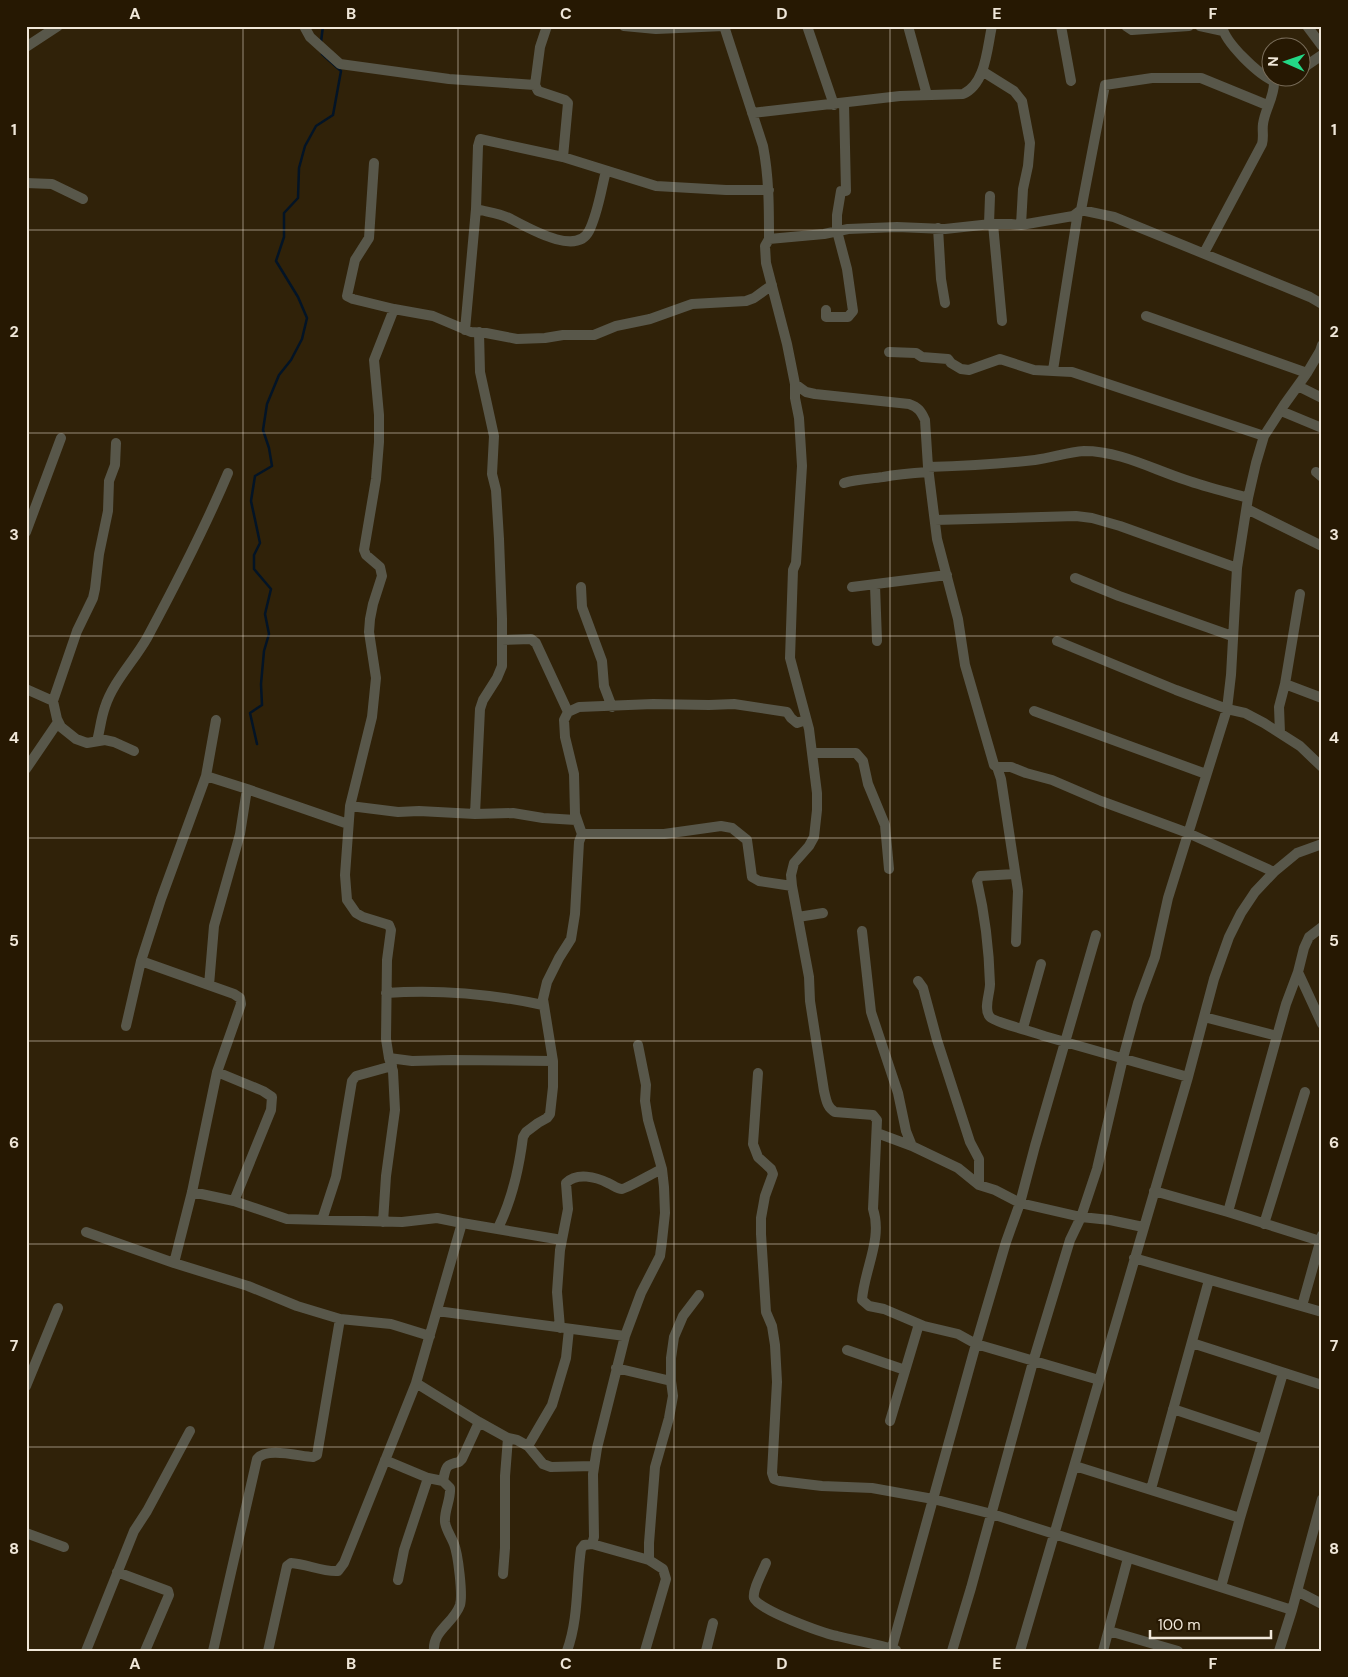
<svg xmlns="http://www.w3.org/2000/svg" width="1348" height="1677" font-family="'DM Sans',sans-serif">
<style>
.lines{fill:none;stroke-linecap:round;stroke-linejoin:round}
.stream{stroke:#031426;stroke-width:2.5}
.minor{stroke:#58574a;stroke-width:10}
.grid{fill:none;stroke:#f0e7d9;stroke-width:1;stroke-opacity:0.55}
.neatline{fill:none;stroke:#f0e7d9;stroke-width:2}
.grid-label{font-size:16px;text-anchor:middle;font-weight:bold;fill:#f0e7d9}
</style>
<rect width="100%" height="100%" fill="#302209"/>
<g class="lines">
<path class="stream" d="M321 42 323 26
M257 744 250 713 262 705 261 684 264 651 269 634 265 614 271 589 254 569V555L260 543 251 501 255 476 272 466 269 448 263 430 267 404 279 375 291 360 302 339 307 318 298 297 276 261 284 237V213L298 198 299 168 305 146 316 126 333 115 341 71 322 54"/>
<path class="minor" d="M304 26 310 37 340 64 449 79 535 85 538 91 565 100 568 103 563 157
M624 26 656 29 724 26
M724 26 763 146C769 177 769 207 769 239L765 246 766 263 787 344 795 384V398L799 418 802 466 796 563 793 570 790 658 809 729 817 793V810L814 837 809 846 794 863 791 875 792 886 809 977 810 1001 824 1091C826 1099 827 1108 835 1112L873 1115 877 1120 873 1209C883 1239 864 1270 862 1300L869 1306 884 1309 924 1326 958 1334 976 1344 1099 1380
M807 26 834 105
M908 26 927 95
M1061 26 1071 81
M1126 26 1132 30 1189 26
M1200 26 1223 31
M1307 26 1322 46
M26 47 58 26
M1300 70 1322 55
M982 71 1014 91 1022 101 1030 143 1028 166 1023 189 1021 225
M535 85 540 47 547 26
M752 113 900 96 963 94C986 84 987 48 992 26
M374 163 369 238 355 260 347 296 353 299 394 309 433 316 471 332 486 333 517 339 545 338 563 335H594L616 326 650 319 692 304 746 301 754 298 772 285
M26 183 52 184 83 199
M476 209C487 212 499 213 509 218 527 227 576 257 589 231 598 213 601 190 606 171
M1081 210 1105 85 1152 78H1201L1267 105
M989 224 990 196
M993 224 1002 321
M938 228 941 279 945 303
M769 239 824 234 848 229 897 227 945 229 991 224H1011L1021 225 1073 216 1081 210 1114 217 1310 297 1322 304
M1204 253 1262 144C1264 137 1262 131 1263 124 1265 109 1275 96 1274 81 1259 75 1225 43 1222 26
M826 310V317H848L853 311 847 269 837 231V215L841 191H846L844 103
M1146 316 1307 373
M465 330 476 209 478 146 480 139 563 157 656 186 726 190H769
M889 352 916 353 922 357 948 359 951 363 961 369 969 370 1000 359 1034 370 1072 372 1264 436
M1053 370 1078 212
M795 384 806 392 815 394 909 404C918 407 921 411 925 420L928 467 937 539 958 619 965 665 994 765 997 767 1001 779 1018 891 1016 942
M1298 386 1322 398
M1281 411 1322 428
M928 467C964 466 1000 464 1035 460 1052 458 1067 452 1084 451 1120 451 1152 469 1186 480 1206 487 1227 492 1248 498
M1316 472 1322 477
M844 483C857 479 869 479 883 477 898 474 913 473 929 472
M1247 509 1322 546
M935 520 1076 516 1092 518 1120 526 1237 568
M26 532 61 438
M1075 578 1119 596 1232 636
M875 585 877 641
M581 587 582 607 602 661 604 686 612 707
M852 587 947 575
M502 640 531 639 536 643 568 712
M1057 641 1176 690 1227 709 1245 713 1264 723 1300 746 1322 767
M1285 684 1322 698
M26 689 53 701 57 719 61 727 76 739 87 743 105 740 114 742 134 751
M53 701 77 631 93 598 95 589 99 554 108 511 109 481 115 465 116 443
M1034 711 1206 774
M1280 733 1279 707 1285 684 1300 594
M97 741C100 730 101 718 105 707 113 682 134 661 147 638 176 584 204 530 228 473
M812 753H856L863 761 868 784 885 825 889 869
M997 767H1011L1026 773 1052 780 1101 801 1188 833 1274 872
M26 769 58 722
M206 776 247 789 348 824
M350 806 398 812 419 811 475 814 513 813 543 818 576 820
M475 814 480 709 483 700 497 678 502 666V619L499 539 496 490 492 474 494 436 480 372 479 332
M582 834 575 814 574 774 565 737 564 720 568 712 579 707 653 704 709 705 734 704 787 712 791 718 797 723 806 720
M1015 874 980 876 977 881C985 915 989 949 990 984 990 994 983 1009 990 1017 994 1022 1034 1032 1044 1036L1188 1077
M798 917 823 913
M862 931 871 1012 898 1093 906 1131 912 1146 958 1168 979 1185 995 1190 1020 1203 1081 1217 1110 1220 1143 1227
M141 961 234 994 240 998 241 1004 217 1072 192 1192 174 1263 248 1286 297 1306 340 1319 391 1324 430 1336
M1298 972 1322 1024
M918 981 923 988 937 1040 970 1142 979 1159V1185
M209 985 214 926 240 834 247 789
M386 993C439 989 491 994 543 1005
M1204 1017 1277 1036
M126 1026 141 961 161 899 206 776 216 720
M1023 1028 1041 964
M389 1058 412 1061 452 1060 553 1061 543 999 547 982 559 958 571 939 575 914 579 842 582 834H664L721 826 732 828 747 840 752 877 759 881 792 886
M217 1072 263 1091 272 1097 271 1110 234 1201
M758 1073 753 1144 758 1157 771 1169 773 1174 765 1196 761 1218V1234L766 1312 772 1326 775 1345 777 1382 772 1473 774 1479 780 1481 822 1486 872 1488 933 1499 992 1514 1292 1610 1322 1499
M877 1133 912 1146
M1154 1191 1228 1212 1320 1241
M192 1192 234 1201 287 1219 402 1222 437 1218 462 1223 416 1383 344 1563 338 1571C322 1572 307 1564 291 1563L287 1566 268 1651
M1228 1212 1277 1036 1286 1004 1298 972 1304 948 1309 937 1322 927
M322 1220 336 1177 352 1081 356 1076 392 1066
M383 1222 386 1176 395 1110 393 1071 389 1058 386 1039 387 960 391 930 389 925 363 917 356 913 347 900 345 875 350 806 372 717 376 678 369 632 370 619 373 604 382 576 380 567 366 555 364 550 376 479 379 442V415L374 360 394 309
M462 1223 562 1240
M1264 1224 1305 1092
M498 1228C512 1200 519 1169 523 1137L526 1132 538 1123 547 1118 550 1114 553 1087V1061
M86 1232 174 1263
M1134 1258 1322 1312
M1302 1306 1322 1235
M437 1311 625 1336
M560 1328 557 1292 560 1250 568 1209 566 1183C577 1172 596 1177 608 1183 613 1185 617 1189 622 1189 626 1189 655 1172 662 1169L648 1120 645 1101 646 1085 638 1045
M1192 1343 1322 1385
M847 1350 905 1370
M616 1368 671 1381
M416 1383 479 1422 508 1438 517 1440 528 1446 543 1464 551 1467 594 1466
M26 1386 58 1308
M1173 1409 1263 1439
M890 1421 919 1324
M528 1446 552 1405 566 1358 569 1329
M385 1460 428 1478 443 1481 450 1488C451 1500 444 1510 445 1522 446 1530 451 1536 454 1544 458 1554 463 1595 460 1605 454 1623 432 1631 434 1651
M1075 1466 1240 1518
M443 1481C446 1467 445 1465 459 1462L462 1459 479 1422
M1151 1489 1209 1280
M26 1533 64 1547
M592 1544 649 1560
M766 1563C763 1571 752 1590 754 1598 758 1610 823 1633 837 1636 857 1641 877 1644 896 1650
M117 1572 168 1591 169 1595 145 1651
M503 1574 505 1548V1476L508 1438
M398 1580 404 1550 428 1478
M1221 1587 1240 1518 1283 1373
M1297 1591 1322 1604
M1109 1631 1178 1651
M86 1651 134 1531 147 1511 190 1431
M213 1651 257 1459C266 1447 298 1456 313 1457L317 1455 340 1319
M567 1651C579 1618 576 1583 581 1549L584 1545 592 1544 594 1537 593 1474 597 1448 625 1336 641 1293 660 1256 662 1241 665 1213 664 1187 662 1169
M645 1651 666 1579 663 1569 649 1560V1543L655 1467 669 1418 673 1396 671 1381V1358L674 1337 683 1316 699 1295
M706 1651 713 1623
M891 1651 976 1344 1006 1242 1020 1203 1035 1146 1096 935
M952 1651 971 1588 1033 1362 1070 1240 1081 1217 1097 1169 1123 1058 1138 1003 1155 957 1168 898 1227 709 1231 675 1237 568 1248 498 1256 463 1264 436 1284 405 1307 373 1320 351 1322 345
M1020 1651 1188 1077 1214 979 1229 937 1241 913 1255 892 1274 872 1297 853 1322 844
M1103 1651 1128 1558
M1279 1651 1292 1610"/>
</g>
<path class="grid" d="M243 26V1651M458 26V1651M674 26V1651M890 26V1651M1105 26V1651M26 230H1322M26 433H1322M26 636H1322M26 838H1322M26 1041H1322M26 1244H1322M26 1447H1322"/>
<rect width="1348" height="1677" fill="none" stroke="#261802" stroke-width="55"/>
<g transform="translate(1286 62) rotate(272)"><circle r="24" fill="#261802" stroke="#776b58"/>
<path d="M0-4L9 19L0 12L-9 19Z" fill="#23d886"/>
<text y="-8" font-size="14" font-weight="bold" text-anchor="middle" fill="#f0e7d9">N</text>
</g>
<path d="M1150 1630v8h121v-8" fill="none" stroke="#f0e7d9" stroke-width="2.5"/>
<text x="1158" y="1630" font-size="15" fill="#f0e7d9" stroke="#261802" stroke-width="4" paint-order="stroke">100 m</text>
<rect x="28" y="28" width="1292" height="1622" class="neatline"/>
<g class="grid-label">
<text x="135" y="19">A</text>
<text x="351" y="19">B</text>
<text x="566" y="19">C</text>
<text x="782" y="19">D</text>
<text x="997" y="19">E</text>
<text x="1213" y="19">F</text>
<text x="14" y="135">1</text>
<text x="1334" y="135">1</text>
<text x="14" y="337">2</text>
<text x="1334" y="337">2</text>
<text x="14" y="540">3</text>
<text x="1334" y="540">3</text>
<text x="14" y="743">4</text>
<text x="1334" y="743">4</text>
<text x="14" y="946">5</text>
<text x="1334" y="946">5</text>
<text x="14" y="1148">6</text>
<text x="1334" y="1148">6</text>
<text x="14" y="1351">7</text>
<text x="1334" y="1351">7</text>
<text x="14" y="1554">8</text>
<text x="1334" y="1554">8</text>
<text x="135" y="1669">A</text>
<text x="351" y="1669">B</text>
<text x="566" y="1669">C</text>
<text x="782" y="1669">D</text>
<text x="997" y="1669">E</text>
<text x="1213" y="1669">F</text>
</g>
</svg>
